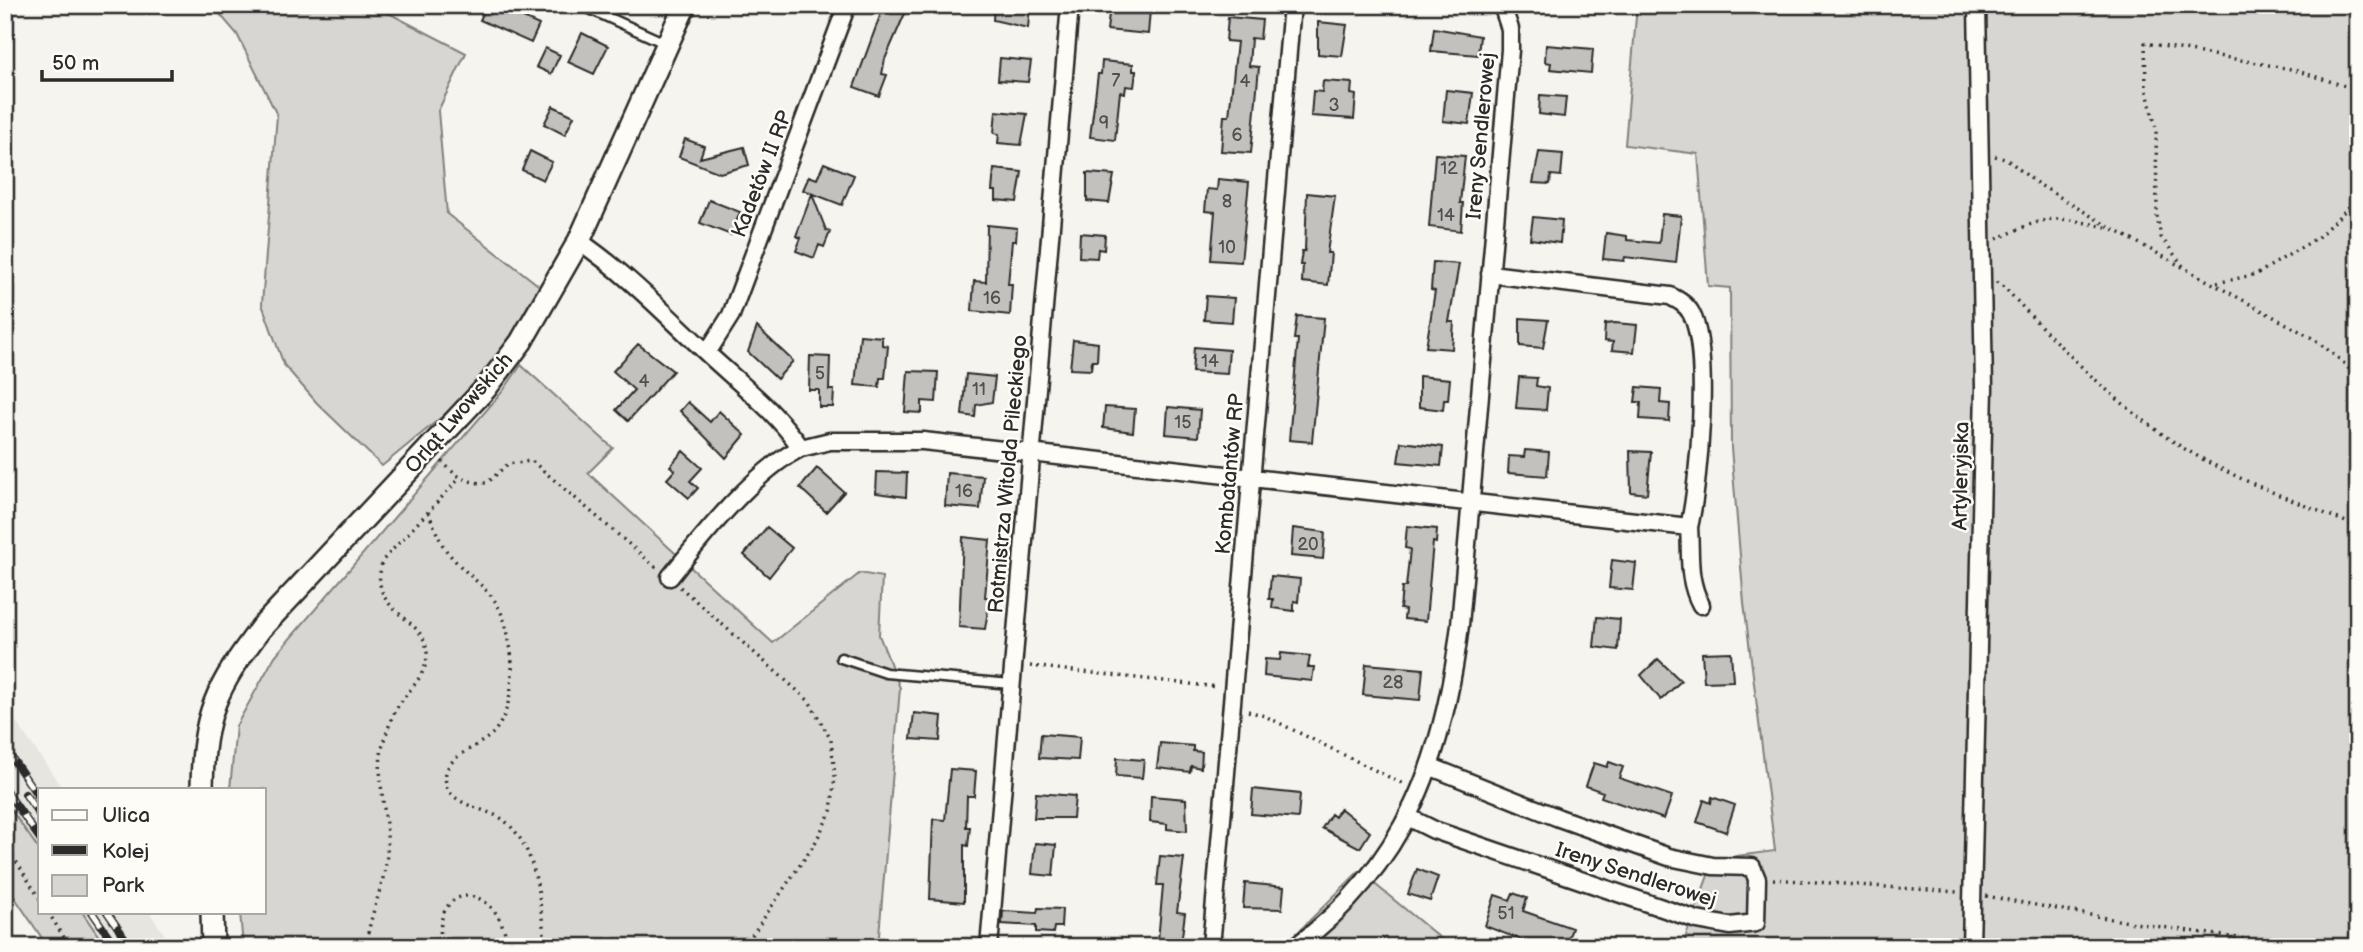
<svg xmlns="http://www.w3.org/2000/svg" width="2363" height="952" font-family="'Balsamiq Sans',sans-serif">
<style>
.built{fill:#e6e5e0}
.green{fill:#d7d6d2;stroke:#81807e;stroke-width:2}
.building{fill:#c2c1be;stroke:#2b2b2b;stroke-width:2}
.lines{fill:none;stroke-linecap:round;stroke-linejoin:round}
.service-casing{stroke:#2b2b2b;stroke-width:13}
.minor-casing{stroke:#2b2b2b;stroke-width:21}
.tertiary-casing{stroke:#2b2b2b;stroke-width:26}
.path{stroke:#2b2b2b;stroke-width:3.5;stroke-dasharray:2 5;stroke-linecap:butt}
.service{stroke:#fdfcf7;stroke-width:8}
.minor{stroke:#fdfcf7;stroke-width:16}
.tertiary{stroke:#fdfcf7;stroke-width:21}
.rail-casing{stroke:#2b2b2b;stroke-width:8}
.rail{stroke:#fdfcf7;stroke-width:5;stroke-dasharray:16;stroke-linecap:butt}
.labels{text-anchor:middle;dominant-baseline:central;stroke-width:5;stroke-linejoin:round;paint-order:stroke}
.number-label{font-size:18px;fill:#515050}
.street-label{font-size:21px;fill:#2b2b2b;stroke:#fdfcf7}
</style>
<rect width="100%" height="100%" fill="#f5f4ef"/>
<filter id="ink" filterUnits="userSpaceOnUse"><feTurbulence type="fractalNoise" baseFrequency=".0143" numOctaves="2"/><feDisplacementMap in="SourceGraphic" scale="14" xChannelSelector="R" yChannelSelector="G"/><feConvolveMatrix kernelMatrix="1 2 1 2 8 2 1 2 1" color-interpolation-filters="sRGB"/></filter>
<g filter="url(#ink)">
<path class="built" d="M5 706 63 789H40V851L5 801Z
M82 912H149L173 947H106Z"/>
<path class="green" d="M212 5H373L466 53 438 111 447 214 542 288 477 388 382 466 317 403 284 365 262 304 277 115 237 34Z
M1637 5H2358V947H1682L1714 859 1775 851 1744 603 1731 448 1730 288 1708 286 1698 154 1625 145Z
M521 365 613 448 588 473 773 643 860 573 882 577 879 635 900 688 878 947H243L240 912H264V789H230L236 726 275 656 503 391Z
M5 801 40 851V912H82L106 947H48L5 883Z
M1359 871 1451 947H1290L1287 943Z"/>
<path class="building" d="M487 5H515L512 13 539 25 531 43 480 20Z
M884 5H900L899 8 906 11 885 59 882 74 887 75 879 96 854 87Z
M994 5H1030L1028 28 993 20Z
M1110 6 1150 10 1148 34 1107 30Z
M1228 17 1262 20 1260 39 1251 38 1249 66 1259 67 1251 153 1221 151 1224 116H1229L1237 42 1226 41Z
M1318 22 1347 25 1342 56 1318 54Z
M1434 28 1480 36 1478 55 1431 51Z
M582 33 608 46 594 74 568 62Z
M1546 45 1593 49 1591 73 1550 69 1551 63 1545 62Z
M545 48 560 55 551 74 536 67Z
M1000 58 1031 61 1028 82 998 80Z
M1102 61 1133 64V71H1136L1134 87 1126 86 1125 93 1120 92 1115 140 1090 137 1098 74H1101Z
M1323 81 1352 83 1351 94 1356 95 1354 119 1311 116 1313 91 1322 92Z
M1446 90 1473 93 1469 124 1443 121Z
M1540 95 1566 97 1564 117 1539 114Z
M553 106 574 116 565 135 544 124Z
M996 111 1027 114 1021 145 998 143 999 134 994 133Z
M685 139 704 146 700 158 744 147 749 165 720 173 679 157Z
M530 151 552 162 543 180 522 170Z
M1539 152 1563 154 1561 176 1551 175 1550 184 1533 183Z
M1435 154 1465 156 1460 203H1463L1461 231 1429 227Z
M824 163 854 175 842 205 803 190 809 176 817 179Z
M994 169 1022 172 1017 202 996 200V191H992Z
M1087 173 1114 175 1109 203 1087 201Z
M1218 179 1249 182 1241 262 1211 260 1215 212 1205 211 1207 189 1217 190Z
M1307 193 1335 196 1327 253H1331L1328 285 1302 282 1303 265H1300L1302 251H1305Z
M812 194 826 230 830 232 824 247 819 245 814 258 796 251 801 238 796 236Z
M709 200 740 212 731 235 700 223Z
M1662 214 1681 216 1676 263 1625 257 1624 261 1603 259 1606 233 1627 236V240L1659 243Z
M1533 217 1562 220 1560 243 1530 239Z
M987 225 1017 228 1016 241H1012L1008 284H1012L1010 315 972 311 974 281 986 282Z
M1080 233 1105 235 1104 250 1098 249 1097 258 1079 257Z
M1433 262 1459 264 1449 322H1454L1452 349 1426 347 1435 291 1431 290Z
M1206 296 1234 298 1232 322 1204 320Z
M1297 316 1324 318 1312 442 1289 440 1298 339H1294Z
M1520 318 1548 320 1543 348 1520 346Z
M1615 323 1637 325 1634 352 1612 350 1613 342 1604 341 1605 324Z
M757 327 793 361 777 379 748 352Z
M860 335 882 337V345L888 346 885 378H880L879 387 855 385Z
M1073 340 1098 343 1097 361H1092L1091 370 1070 369Z
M638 344 673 371 628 421 616 410 634 390 613 371Z
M1194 347 1229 350 1227 374 1192 372Z
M810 356 830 357 829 390H834L833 407H819V390H809Z
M908 371 938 372 936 402 922 401V413L905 412Z
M966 374 995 377 992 402 976 405 975 417 962 415Z
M1419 376 1450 379 1448 400H1444L1443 410 1419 407Z
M1519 377 1537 378 1536 386 1548 388 1546 410 1516 408Z
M1637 387 1661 389 1660 403 1670 404 1669 421 1640 419 1641 402H1635Z
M688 402 710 422 719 411 745 435 726 458 680 411Z
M1105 407 1135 409 1133 432 1103 428Z
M1168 407 1200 410 1198 437 1166 434Z
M1401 442 1443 447 1441 466 1398 462Z
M1525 450 1549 452 1547 476 1508 473 1509 456 1524 457Z
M683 451 702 468 690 481 698 488 689 498 667 479 675 470 670 466Z
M1630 451 1651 452 1647 494 1631 492Z
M817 468 844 492 826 512 800 488Z
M877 472 907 473 906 497 876 493Z
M947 473 983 476 980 509 945 506Z
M1407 526 1437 529 1436 543 1433 542 1426 621 1404 619 1405 610 1400 609 1402 587H1406L1410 549 1405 548Z
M767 527 792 548 769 577 744 555Z
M1293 528 1325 532 1323 559 1291 556Z
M963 537 990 540 985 597 990 598 985 629 959 627Z
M1612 560 1636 563 1633 590 1609 588Z
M1271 576 1300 579 1298 602 1294 601V611L1272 608 1273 599H1269Z
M1597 617 1620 619 1618 650 1594 647Z
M1731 652 1733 681 1704 682 1702 653Z
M1281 653 1310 656 1308 667H1314L1312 681 1264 676 1265 659 1280 660Z
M1658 659 1681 681 1661 700 1641 675Z
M1366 664 1423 669 1420 700 1363 695Z
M914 713 942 716 940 741 911 739Z
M1041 734 1080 737 1078 760 1039 758Z
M1160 743 1193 746V751L1202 752 1201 768 1191 766 1190 772 1157 768Z
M1117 758 1144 760 1142 778 1116 776Z
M1609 762 1623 767 1619 778 1672 796 1664 819 1601 797 1603 792 1586 786 1594 763 1607 767Z
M950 769 976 771 974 796H967L966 827H970L968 846 964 845V902L930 899 933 819 945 820Z
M1253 789 1300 794 1298 818 1251 814Z
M1036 793 1075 796 1073 818H1034Z
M1151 796 1186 799 1187 831 1167 829V824L1150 822Z
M1712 797 1735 805 1726 832 1697 822 1704 800 1711 803Z
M1340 808 1370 832 1360 848 1322 828 1331 814 1335 817Z
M1035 843 1056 845 1053 876 1032 874Z
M1160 856 1184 858 1177 912 1185 913 1181 944 1158 941 1163 885H1157Z
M1417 869 1438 877 1430 901 1408 894Z
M1245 883 1284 887 1282 909 1243 908Z
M1513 893 1527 898 1523 911 1572 928 1566 945 1540 947 1485 926 1495 895 1510 900Z
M1038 908 1062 909 1061 927H1054L1053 933 1036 932V926L1002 924 1003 911 1037 913Z"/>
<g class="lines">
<g class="service-casing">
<path id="service" d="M581 5 667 44
M841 658 886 673 1011 684"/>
</g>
<g class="minor-casing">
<path id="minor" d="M579 241C626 273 666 315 708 354 740 384 776 411 801 448L830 441H923L1689 527C1699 485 1711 349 1691 313 1686 304 1678 300 1670 296L1490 274
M707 353 731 315 847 5
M1689 527C1691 556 1687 579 1701 605
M670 577C702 537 756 469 801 448
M1408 817 1434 830 1697 920 1730 926 1756 923 1757 879 1752 867 1713 866 1669 857 1559 818 1429 766
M989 947 1070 5
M1211 947 1292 5
M1295 947C1406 865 1444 757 1460 625L1510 50V29L1503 8 1498 5
M1971 947 1984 388 1977 5"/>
</g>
<g class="tertiary-casing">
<path id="tertiary" d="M202 789C203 713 216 688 261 628L486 388 521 342 579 241 685 5
M212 912 213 947"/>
</g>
<path class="path" d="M1995 156 2008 160 2035 182 2111 228 2314 339 2342 361 2358 379
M1997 239C2049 215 2050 215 2106 227
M2183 266 2161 237 2157 216 2156 128 2146 88 2145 43 2291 69 2358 90
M1996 282 2004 287C2053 340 2105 394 2165 436 2223 476 2293 500 2358 527
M2217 283 2257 274 2317 238 2358 198
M442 461C456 477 466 483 487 483L508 464 532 461 658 569
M428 512C435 527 439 543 450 555 480 590 499 588 509 640 515 667 513 710 494 732 480 748 440 756 446 783 450 807 491 808 506 822 540 852 539 905 546 947
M680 587 809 701 831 740 835 776 831 811 815 843 744 947
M1030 666 1217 687
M1248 711 1265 716 1405 785
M5 844 40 899
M1773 879 1957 892
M1986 896 2134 923 2301 947
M48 912 70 947
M366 947C369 915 385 885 387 854 390 815 372 774 385 738 388 728 392 717 397 708 407 691 428 675 427 653 426 615 365 614 383 560L459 479
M442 947C429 882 498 876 508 947"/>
<use href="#service" class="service"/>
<use href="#minor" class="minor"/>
<use href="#tertiary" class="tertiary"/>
<g class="rail-casing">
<path id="rail" d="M5 748 40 799
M5 789 40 839
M25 794 40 816
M92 912 116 947
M107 912 131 947"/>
</g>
<use href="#rail" class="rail"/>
</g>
</g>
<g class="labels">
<g class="number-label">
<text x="1116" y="80">7</text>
<text x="1245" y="81">4</text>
<text x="1334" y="105">3</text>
<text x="1104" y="123">9</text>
<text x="1237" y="135">6</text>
<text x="1449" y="168">12</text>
<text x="1227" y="201">8</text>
<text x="1446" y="215">14</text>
<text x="1227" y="247">10</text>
<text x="992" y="298">16</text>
<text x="1210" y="361">14</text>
<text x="820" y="373">5</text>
<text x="644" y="381">4</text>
<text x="979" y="389">11</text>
<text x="1183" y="422">15</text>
<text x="964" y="491">16</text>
<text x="1308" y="544">20</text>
<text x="1393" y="682">28</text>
<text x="1506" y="913">51</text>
</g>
<g class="street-label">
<text transform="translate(1481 136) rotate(-85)">Ireny Sendlerowej</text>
<text transform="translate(762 174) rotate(-69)">Kadetów II RP</text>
<text transform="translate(459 413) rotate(-49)">Orląt Lwowskich</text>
<text transform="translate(1008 474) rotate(-85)">Rotmistrza Witolda Pileckiego</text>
<text transform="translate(1230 474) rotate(-85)">Kombatantów RP</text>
<text transform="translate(1961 476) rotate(-89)">Artyleryjska</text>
<text transform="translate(1636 875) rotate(18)">Ireny Sendlerowej</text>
</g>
</g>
<rect width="2363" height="952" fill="none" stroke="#fdfcf7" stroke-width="28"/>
<rect x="14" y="14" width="2335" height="924" fill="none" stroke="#2b2b2b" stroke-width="2.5" filter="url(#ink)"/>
<rect x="38" y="788" width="228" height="126" fill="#fdfcf7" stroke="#a9a8a5" stroke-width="2"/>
<rect x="52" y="810" width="35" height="10" fill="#fdfcf7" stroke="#a9a8a5" stroke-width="2"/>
<text x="102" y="822" font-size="21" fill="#2b2b2b">Ulica</text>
<rect x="52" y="845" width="35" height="10" fill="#2b2b2b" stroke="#a9a8a5" stroke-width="2"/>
<text x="102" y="858" font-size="21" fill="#2b2b2b">Kolej</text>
<rect x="52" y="875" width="35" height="21" fill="#d7d6d2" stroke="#a9a8a5" stroke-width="2"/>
<text x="102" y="892" font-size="21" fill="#2b2b2b">Park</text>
<path d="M42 70v10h130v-10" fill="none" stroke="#2b2b2b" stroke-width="3.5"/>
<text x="52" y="70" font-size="21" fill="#2b2b2b" stroke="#fdfcf7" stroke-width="5" paint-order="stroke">50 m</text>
</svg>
